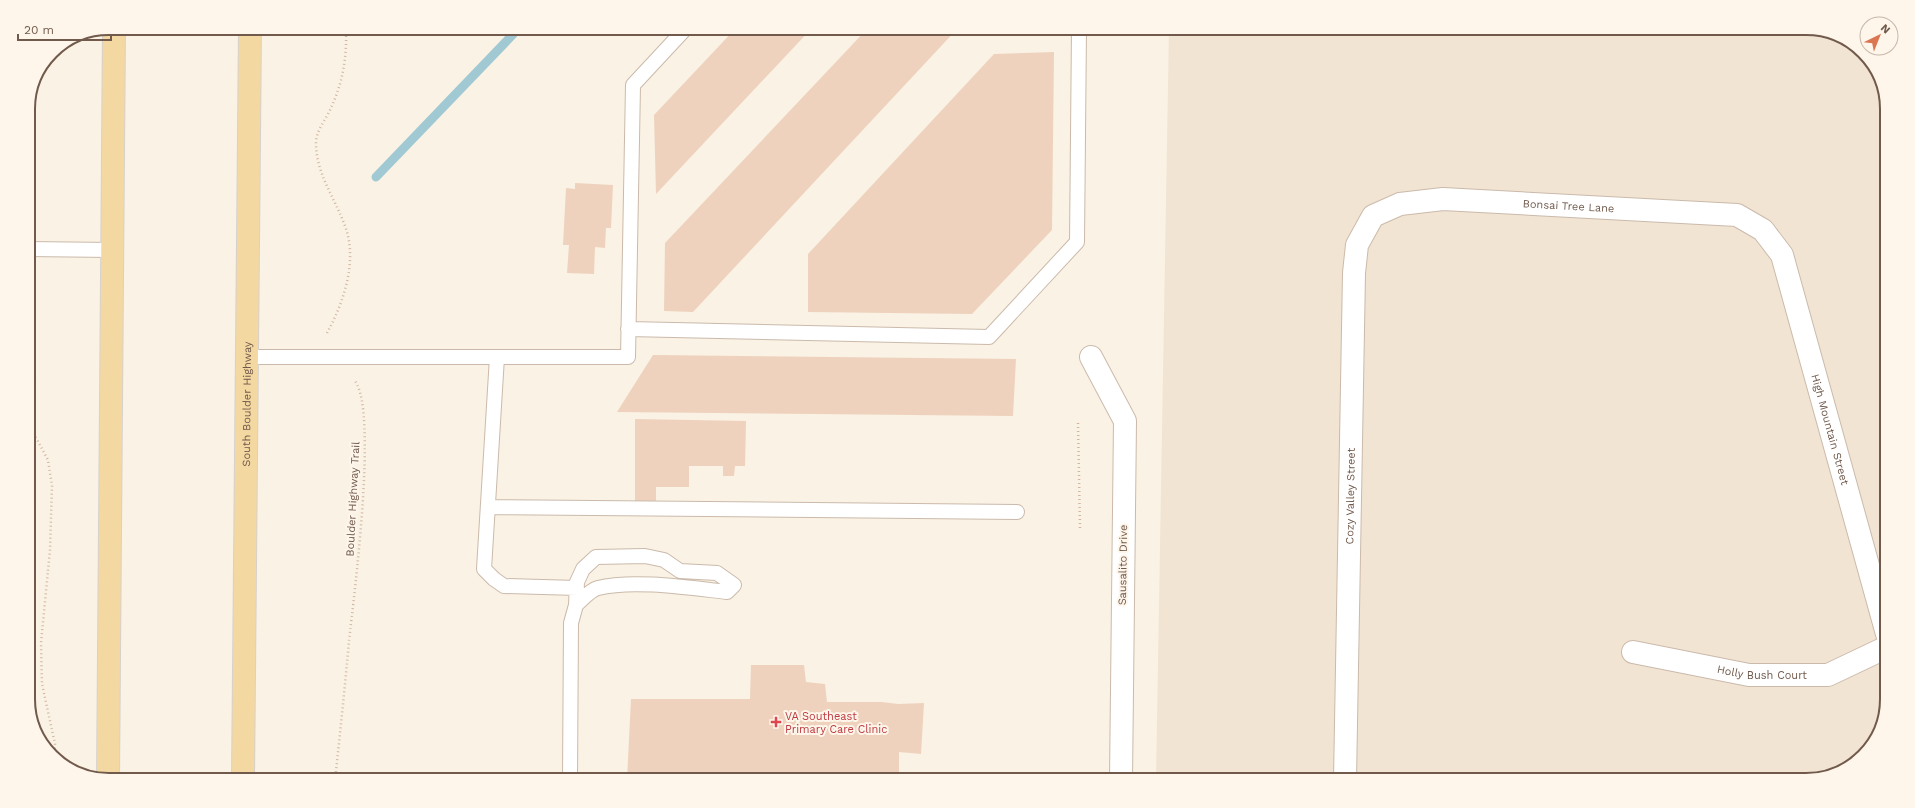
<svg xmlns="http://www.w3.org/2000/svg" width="1915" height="808" font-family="'Work Sans',sans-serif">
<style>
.residential{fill:#f1e4d3}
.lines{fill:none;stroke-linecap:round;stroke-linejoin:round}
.stream{stroke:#a1c9d3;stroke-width:9}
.building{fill:#eed2bd}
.service-casing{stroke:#cbbaab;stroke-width:16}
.minor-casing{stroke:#cbbaab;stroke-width:24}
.primary-casing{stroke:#d7d1cd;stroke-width:24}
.path{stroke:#d2b6a1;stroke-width:2.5;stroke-dasharray:1 3;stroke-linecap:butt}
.service{stroke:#fff;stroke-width:14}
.minor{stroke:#fff;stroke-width:22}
.primary{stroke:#f4d8a1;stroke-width:22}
.health-dot{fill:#e0444e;stroke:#fef6ea;stroke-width:1.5}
.labels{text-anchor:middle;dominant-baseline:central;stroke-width:4;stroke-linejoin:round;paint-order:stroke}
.street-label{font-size:11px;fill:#715a4c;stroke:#fef6ea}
.health-label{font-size:11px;fill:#be3a42;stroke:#fef6ea;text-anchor:start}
.rim{fill:none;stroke:#715a4c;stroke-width:2}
</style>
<rect width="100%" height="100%" fill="#faf2e4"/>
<path class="residential" d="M1169 28H1806L1837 34 1873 64 1887 104V699L1881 730 1851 766 1806 780H1156Z"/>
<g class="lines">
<path class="stream" d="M376 177 519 28"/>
</g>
<path class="building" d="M736 28H812L656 194 654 115Z
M868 28H958L693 312 664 311 665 243Z
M1054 52 1052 230 972 314 808 312V254L994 54Z
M575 183 613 185 611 228H606L605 248 595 247 594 274 567 273 569 245H563L566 188 575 189Z
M653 355 1016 359 1013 416 617 412Z
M635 419 746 421 745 466H735L734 476H723V466H689V487H656V505H635Z
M751 665H804L806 682 825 684 827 702H882L898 704 924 703 921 754 899 752V780H627L631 699H750Z"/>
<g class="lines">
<g class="service-casing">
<path id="service" d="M28 249 112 250
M628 329 989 337 1077 242 1079 28
M247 357H628L633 85 686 28
M497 357 484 569 494 579 504 586 577 588
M488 507 1017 512
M570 780 571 623 576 605 577 582 583 569 596 557 645 556 664 560 680 571 717 573 734 585 727 592C691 588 633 579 598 588 590 590 583 599 576 605"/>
</g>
<g class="minor-casing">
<g id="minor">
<path d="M1091 357 1125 421 1121 780"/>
<path id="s1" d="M1633 652 1749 675H1828L1887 647"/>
<path id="s2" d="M1345 780 1354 273 1357 245 1373 216 1400 204 1443 199 1737 215 1763 230 1782 255 1887 634"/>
</g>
</g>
<g class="primary-casing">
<g id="primary">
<path d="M108 780 114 28"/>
<path id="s3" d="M243 780 250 28"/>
</g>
</g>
<path class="path" d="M28 178 35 107 32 86
M327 333C344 302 358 260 345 226 335 198 316 174 316 143 316 131 325 121 330 110 343 83 347 57 346 28
M28 423 48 460 52 486 50 550 41 643 42 684 55 744 54 756
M1078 423 1080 528
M335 780C340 734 345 687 349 641 354 596 378 412 355 381"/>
<use href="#service" class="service"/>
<use href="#minor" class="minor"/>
<use href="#primary" class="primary"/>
</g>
<path class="health-dot" d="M774 716h4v4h4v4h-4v4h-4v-4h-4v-4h4z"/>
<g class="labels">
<g class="street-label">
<text stroke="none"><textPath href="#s2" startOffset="767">Bonsai Tree Lane</textPath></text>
<text stroke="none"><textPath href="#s3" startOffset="376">South Boulder Highway</textPath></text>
<text stroke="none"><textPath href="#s2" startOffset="1178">High Mountain Street</textPath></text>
<text stroke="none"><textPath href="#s2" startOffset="284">Cozy Valley Street</textPath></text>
<text transform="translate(353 499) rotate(-87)">Boulder Highway Trail</text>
<text transform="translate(1123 565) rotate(-89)">Sausalito Drive</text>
<text stroke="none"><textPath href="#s1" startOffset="131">Holly Bush Court</textPath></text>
</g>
<g class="health-label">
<text x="785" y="716">VA Southeast<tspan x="785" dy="13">Primary Care Clinic</tspan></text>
</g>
</g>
<path d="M0 0H1915V808H0ZM109 35H1806A74 74 0 0 1 1880 109V699A74 74 0 0 1 1806 773H109A74 74 0 0 1 35 699V109A74 74 0 0 1 109 35Z" fill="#fef6ea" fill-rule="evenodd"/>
<path class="rim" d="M109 35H1806A74 74 0 0 1 1880 109V699A74 74 0 0 1 1806 773H109A74 74 0 0 1 35 699V109A74 74 0 0 1 109 35Z"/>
<g transform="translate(1879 36) rotate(43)"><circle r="19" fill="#fef6ea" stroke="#c6b8ab"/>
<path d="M0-3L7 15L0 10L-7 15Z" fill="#db7652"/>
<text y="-6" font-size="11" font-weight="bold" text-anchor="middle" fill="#715a4c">N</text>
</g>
<path d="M18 34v6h93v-6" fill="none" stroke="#715a4c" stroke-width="2"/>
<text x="24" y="34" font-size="12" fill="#715a4c" stroke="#fef6ea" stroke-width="3" paint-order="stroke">20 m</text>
</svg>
